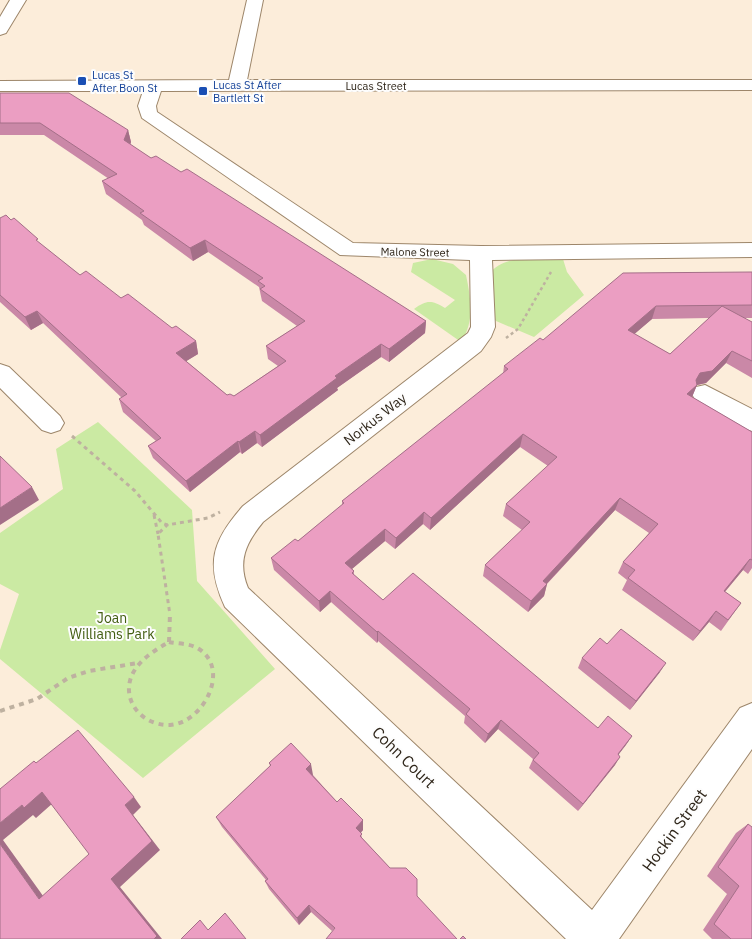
<svg xmlns="http://www.w3.org/2000/svg" width="752" height="939" font-family="'IBM Plex Sans',sans-serif">
<style>
.green{fill:#cbeaa3}
.lines{fill:none;stroke-linecap:round;stroke-linejoin:round}
.minor-casing{stroke:#9d866a;stroke-width:2}
.path-far2{stroke:#beb1a0;stroke-width:2.5;stroke-dasharray:3 3;stroke-linecap:butt}
.path-far1{stroke:#beb1a0;stroke-width:3;stroke-dasharray:4 4;stroke-linecap:butt}
.path{stroke:#beb1a0;stroke-width:4;stroke-dasharray:5 5;stroke-linecap:butt}
.minor{fill:#fff;fill-rule:evenodd}
.wall{fill:#ca88a7;fill-rule:evenodd}
.shaded-wall{fill:#a46f88}
.building{fill:#eb9ec2;stroke:#a46f88}
.transit-dot{fill:#1a4fb4;stroke:#fdfdfd;stroke-width:2}
.labels{text-anchor:middle;dominant-baseline:central;stroke-width:4;stroke-linejoin:round;paint-order:stroke}
.far-transit-label{font-size:11px;fill:#164399;stroke:#fdfdfd;text-anchor:start}
.far-street-label{font-size:11px;fill:#2f261a;stroke:#fdfdfd}
.street-label{font-size:14px;fill:#2f261a;stroke:#fdfdfd}
.park-label{font-size:14px;fill:#435e12;stroke:#fdfdfd}
.near-street-label{font-size:16px;fill:#2f261a;stroke:#fdfdfd}
</style>
<rect width="100%" height="100%" fill="#fcedda"/>
<path class="green" d="M432 259 453 264 466 275C471 299 475 321 461 342L414 309C427 300 431 300 445 308L455 300 411 272 413 263Z
M563 259 567 272 584 295 534 337 496 321 491 316 489 274C506 252 539 260 563 259Z
M98 422 192 510 197 581 275 669 143 778 0 659V650L19 594 0 584V533L63 489 56 449Z"/>
<g class="lines">
<g class="minor-casing">
<path id="minor" d="M10 0H26L6 33 0 35V17Z
M247 0H263L247 80H752V90L161 91 156 106 157 112 353 243 481 246 752 243V257L492 260 495 327 491 337 481 351 263 522C246 543 237 561 248 588L592 910 740 708 752 703V749L619 939H566L225 607C205 564 212 541 243 506L468 333 471 327 470 260 340 255 142 118 138 106 143 91H0V81L229 80Z
M0 364 9 367 60 416 64 423 60 430 51 433 42 430 0 388Z
M705 385 752 409V431L743 428 696 401 692 394 696 387Z"/>
</g>
<path class="path-far2" d="M506 338 518 329 551 272"/>
<path class="path-far1" d="M72 436 135 491 162 523 167 525 208 518 220 512
M154 515 158 534
M168 524 158 534 170 615"/>
<path class="path" d="M169 642C178 644 190 643 199 649 231 670 203 723 170 725 139 726 117 695 136 668 145 656 157 649 169 642Z
M169 642 170 614
M0 711 37 699 68 678 89 671 138 663"/>
<use href="#minor" class="minor"/>
</g>
<path class="wall" d="M0 93 128 130 131 142 130 145 151 158 181 172 426 321 425 333 389 362 381 357 337 388 338 390 262 447 257 443 242 454 240 452 190 492 153 458 148 446 156 441 123 412 119 399 122 398 43 323 31 330 0 302V218L40 244 80 275 121 298 172 328 196 341 198 354 186 361 227 395 234 396 278 366 268 359 266 346 297 326 262 301 259 287 208 252 193 261 144 225 142 220 106 194 102 181 109 179 44 135H0Z
M752 272V318H744L752 322V378L726 363 706 383 697 385 692 397 752 432V568L748 574 743 570 725 592 741 603 721 631 709 622 693 641 622 590 627 580 618 573 623 562 649 533 615 510 547 584 544 596 528 612 483 576 485 565 522 530 503 516 506 504 548 466 520 447 430 530 423 524 395 549 385 541 352 569 354 571V575L383 600 598 728 632 736 618 755 615 765 578 811 529 768 533 759 498 729 485 743 464 723 465 716 378 641 377 643 331 602 320 612 274 570 271 558 298 541 342 505V501L503 374 504 366 543 340ZM709 318 670 354 634 334 652 319Z
M607 644 660 672 630 710 578 668 582 658Z
M269 763 313 775 337 802 363 820V830L361 833 362 838 390 868 332 931 311 912 299 925 269 889 265 881 266 880 222 827 216 817 270 766Z
M748 824 752 939H712L703 930 727 894 707 876 736 833Z"/>
<path class="shaded-wall" d="M128 130 131 142 127 153 124 140Z
M205 240 208 252 193 261 190 248Z
M656 306 652 319 624 343 628 330Z
M37 311 43 323 31 330 25 317Z
M426 321 425 333 389 362V349Z
M196 341 198 354 180 365 176 353Z
M381 344V357L337 388 338 390 262 447 260 435 335 376Z
M732 351 726 363 706 383 697 385 692 397 687 394 700 373Z
M255 431 257 443 242 454 239 442Z
M523 434 520 447 430 530 431 518Z
M238 441 240 452 190 492 186 481Z
M32 487 39 500 0 525V508Z
M620 498 615 510 539 592 543 581Z
M424 512 423 524 395 549 396 538Z
M385 529V541L346 574 345 563Z
M750 559 743 570 716 602 724 591Z
M547 584 544 596 528 612 531 601Z
M330 591 331 602 320 612 319 601Z
M716 611 709 622 693 641 700 631Z
M378 631V641L377 643V632Z
M666 663 660 672 630 710 636 701Z
M501 720 498 729 485 743 488 734Z
M632 736 626 745 612 763 618 754Z
M620 757 615 765 578 811 583 804Z
M311 764 313 775 308 780 306 769Z
M42 792 53 803 36 818 33 815 3 840 51 907 39 899 0 844V823L22 805Z
M134 797 141 807 133 815 160 850 120 887 162 939H154L111 879 125 805Z
M363 820V830L356 837V828Z
M309 905 311 912 299 925 297 918Z"/>
<path class="building" d="M0 93H69L128 130 124 140 151 158 156 156 181 172 187 169 426 321 389 349 381 344 335 376 337 378 260 435 255 431 239 442 238 441 186 481 148 446 161 438 119 399 127 394 37 311 25 317 0 295V218L6 215 11 220 14 218 38 239 36 240 80 275 86 271 121 298 128 294 172 328 176 326 196 341 176 353 227 395 230 394 234 396 286 361 266 346 305 321 260 289 265 286 258 281 263 278 205 240 190 248 140 213 144 211 102 181 117 174 40 123H0Z
M752 272V305L656 306 628 330 670 354 722 306 752 322V361L732 351 712 371 700 373 696 380 697 385 687 394 752 432V560L750 559 724 591 741 603 728 620 716 611 700 631 628 578 635 570 623 562 658 524 620 498 543 581 547 584 531 601 485 565 530 522 506 504 557 457 523 434 431 518 424 512 396 538 385 529 345 563 354 571 352 573 383 600 413 573 598 728 608 716 632 736 618 754 620 757 583 804 533 760 539 753 501 720 488 734 466 714 470 709 378 631 377 632 330 591 319 601 271 558 295 539 298 541 344 503 342 501 508 369 504 366 540 338 543 340 623 273Z
M0 456 32 487 0 508Z
M621 629 666 663 636 701 582 658 600 638 607 644Z
M78 730 134 797 125 805 152 841 111 879 157 936 154 939H0V844L39 899 89 854 42 792 24 808 22 805 0 823V789L34 761 36 763Z
M291 743 311 764 306 769 337 802 341 798 363 820 356 828 362 834 360 836 390 868H406L417 879V896L457 939H326L335 928 309 905 297 918 265 881 268 879 216 817 271 765 269 763Z
M748 824 752 827V939H731L714 924 739 886 718 867Z
M225 913 246 939H181L200 920 208 930Z
M463 936 466 939H460Z"/>
<g class="transit-dot">
<rect x="77" y="76" width="10" height="10" rx="2.5"/>
<rect x="198" y="86" width="10" height="10" rx="2.5"/>
</g>
<g class="labels">
<g class="far-transit-label">
<text x="92" y="75">Lucas St<tspan x="92" dy="13">After Boon St</tspan></text>
<text x="213" y="85">Lucas St After<tspan x="213" dy="13">Bartlett St</tspan></text>
</g>
<g class="far-street-label">
<text x="376" y="86">Lucas Street</text>
<text transform="translate(415 252) rotate(1)">Malone Street</text>
</g>
<g class="street-label">
<text transform="translate(375 419) rotate(-38)">Norkus Way</text>
</g>
<g class="park-label">
<text x="112" y="618">Joan<tspan x="112" dy="16">Williams Park</tspan></text>
</g>
<g class="near-street-label">
<text transform="translate(404 757) rotate(44)">Cohn Court</text>
<text transform="translate(674 830) rotate(-54)">Hockin Street</text>
</g>
</g>
</svg>
